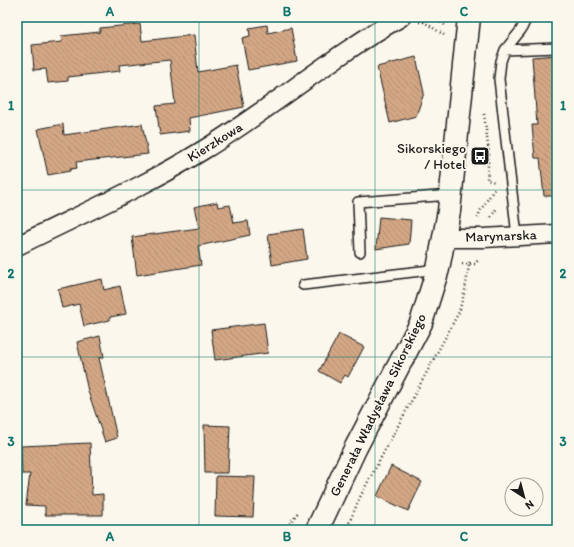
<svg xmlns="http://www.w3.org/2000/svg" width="574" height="547" font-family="Itim,sans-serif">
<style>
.building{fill:url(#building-back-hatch);stroke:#1c1c1c}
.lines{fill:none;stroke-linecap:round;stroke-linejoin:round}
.lane-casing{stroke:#1c1c1c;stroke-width:12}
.street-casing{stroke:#1c1c1c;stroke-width:21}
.secondary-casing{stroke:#1c1c1c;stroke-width:25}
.path{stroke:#1c1c1c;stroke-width:2.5;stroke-dasharray:1 3;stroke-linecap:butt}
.lane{stroke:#fbf7ec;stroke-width:9}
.street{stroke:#fbf7ec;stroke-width:18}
.secondary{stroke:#fbf7ec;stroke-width:22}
.grid{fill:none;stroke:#0f766e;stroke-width:1;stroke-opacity:0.55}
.labels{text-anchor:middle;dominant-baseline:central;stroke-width:4;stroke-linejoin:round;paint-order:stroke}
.street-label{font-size:14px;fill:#1c1c1c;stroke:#fbf7ec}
.poi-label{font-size:14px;fill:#1c1c1c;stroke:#fbf7ec;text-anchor:end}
.neatline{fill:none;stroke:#0f766e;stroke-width:1.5}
.grid-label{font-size:13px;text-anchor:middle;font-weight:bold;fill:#0f766e}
</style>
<defs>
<pattern id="building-back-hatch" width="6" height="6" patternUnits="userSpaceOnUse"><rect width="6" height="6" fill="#d3a785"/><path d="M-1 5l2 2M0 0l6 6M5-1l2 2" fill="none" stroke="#b58f72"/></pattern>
</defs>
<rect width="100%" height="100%" fill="#fbf7ec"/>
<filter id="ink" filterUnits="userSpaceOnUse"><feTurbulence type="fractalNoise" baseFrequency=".025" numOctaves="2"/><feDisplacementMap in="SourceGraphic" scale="8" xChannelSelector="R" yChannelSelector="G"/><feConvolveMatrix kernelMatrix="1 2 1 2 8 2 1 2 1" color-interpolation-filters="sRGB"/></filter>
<g filter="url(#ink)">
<path class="building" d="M140 24 142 41 194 35 198 72 236 65 244 107 189 118 190 131 160 135 156 106 175 104 170 60 119 65 120 71 68 77V81L48 83 46 69 34 70 32 45 62 42 61 36 100 32V28Z
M267 25 268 33 291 28 297 61 248 70 242 38 250 36 249 28Z
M557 55V196H544L540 158H535L532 125H537L532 57Z
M416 57 424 93 416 116 390 123 377 67Z
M63 124 64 135 142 124 148 154 76 162 77 168 70 169V171L48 175 38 129Z
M217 202 218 207 230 205 234 223 248 221 250 235 198 246 201 265 137 275 132 237 199 228 194 207Z
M379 217 411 220 409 244 376 249Z
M303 229 307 259 272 265 268 234Z
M102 279 104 290 120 286 126 314 110 317V320L84 326 79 304 62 308 58 289Z
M264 323 268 353 215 360 211 330Z
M339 334 364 347 348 377 345 375 340 383 319 371Z
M100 336 104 357 99 358 117 438 105 442 88 391 77 342Z
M204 425 230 426 228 473H205Z
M90 443 92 495 103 494V515H45V506L26 505 30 474H22L21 446Z
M391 466 422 482 408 511 377 496Z
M216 476 255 477 253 517 215 516Z"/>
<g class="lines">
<g class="lane-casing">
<path id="lane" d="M505 50 557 48
M517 236 499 79 501 61 505 50 521 30 527 17
M360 252 358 202 451 195
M303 285 438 269"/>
</g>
<g class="street-casing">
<path id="street" d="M445 238H484L557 234
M17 246C79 215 146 186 205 149 272 108 332 56 401 17"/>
</g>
<g class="secondary-casing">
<path id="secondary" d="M317 530 355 449 421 323 438 269 449 211 469 17"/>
</g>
<path class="path" d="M424 17V22
M435 17V18L446 26
M419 22H424L444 35
M484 114 489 153 487 180 495 182
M491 217 497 208
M478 218 480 211 495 188
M462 264H475L479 259
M285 530 299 511
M346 530 361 495 459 312 465 290 470 259"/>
<use href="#lane" class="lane"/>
<use href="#street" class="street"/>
<use href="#secondary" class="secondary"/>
</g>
</g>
<path class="grid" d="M199 17V530M375 17V530M17 190H557M17 357H557"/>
<defs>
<g id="bus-square" transform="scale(1)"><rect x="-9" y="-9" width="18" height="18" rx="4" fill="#1c1c1c" stroke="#fbf7ec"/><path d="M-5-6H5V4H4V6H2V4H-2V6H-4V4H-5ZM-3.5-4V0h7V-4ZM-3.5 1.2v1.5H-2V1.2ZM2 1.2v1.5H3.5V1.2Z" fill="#fff"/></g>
</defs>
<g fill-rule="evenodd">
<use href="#bus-square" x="480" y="156"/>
</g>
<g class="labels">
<g class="street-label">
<text transform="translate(215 142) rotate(-32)">Kierzkowa</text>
<text transform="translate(501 236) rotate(-2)">Marynarska</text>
<text transform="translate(378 405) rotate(-64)">Generała Władysława Sikorskiego</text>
</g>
<g class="poi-label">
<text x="466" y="148">Sikorskiego<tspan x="466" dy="16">/ Hotel</tspan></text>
</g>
</g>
<rect width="574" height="547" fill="none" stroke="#fbf7ec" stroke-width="44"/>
<g transform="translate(524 497) rotate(144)"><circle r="19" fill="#fbf7ec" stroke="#a29f99"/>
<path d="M0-3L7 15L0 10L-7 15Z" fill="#1c1c1c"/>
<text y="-6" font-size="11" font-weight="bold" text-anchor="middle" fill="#1c1c1c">N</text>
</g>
<rect x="22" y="22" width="530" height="503" class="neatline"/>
<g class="grid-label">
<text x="110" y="16">A</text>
<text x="287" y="16">B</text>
<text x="464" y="16">C</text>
<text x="11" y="110">1</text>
<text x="563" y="110">1</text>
<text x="11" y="278">2</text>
<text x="563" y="278">2</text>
<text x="11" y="446">3</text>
<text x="563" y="446">3</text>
<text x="110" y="541">A</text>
<text x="287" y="541">B</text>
<text x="464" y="541">C</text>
</g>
</svg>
